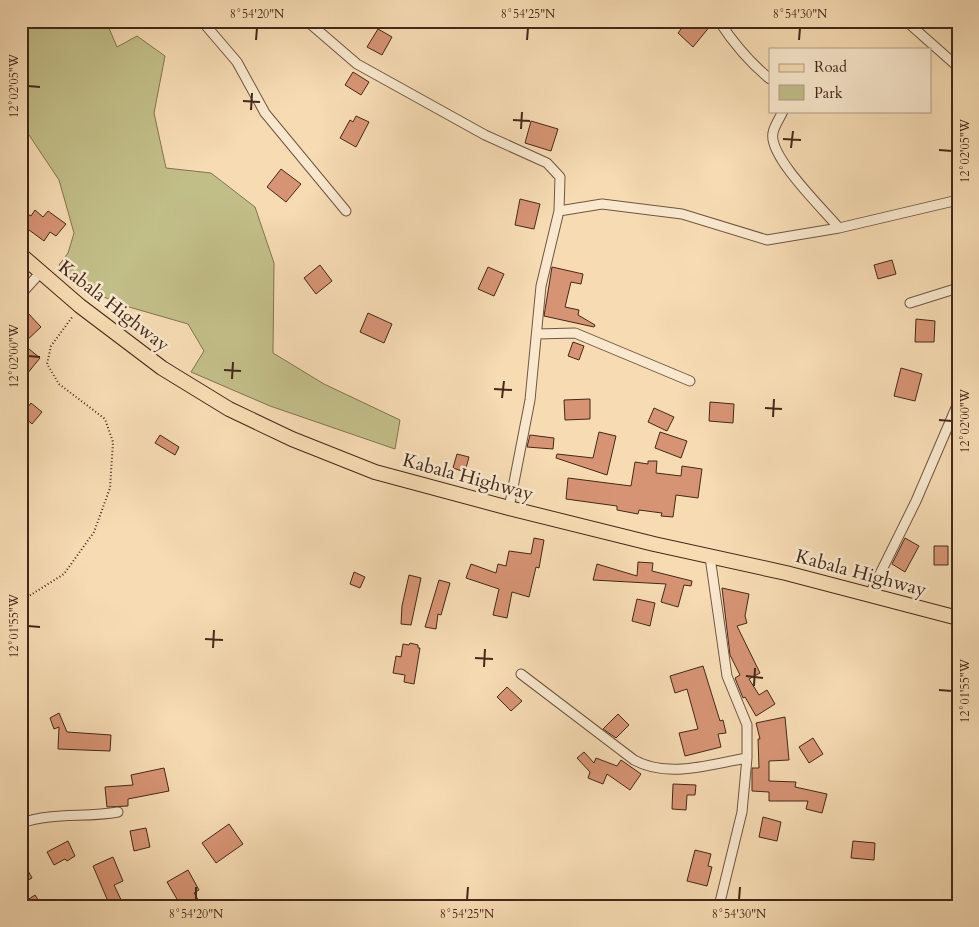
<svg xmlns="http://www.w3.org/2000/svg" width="979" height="927" font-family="Cardo,serif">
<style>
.green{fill:#c2be88;stroke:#837350}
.building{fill:#d79474;stroke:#442819}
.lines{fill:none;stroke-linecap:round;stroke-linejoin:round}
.minor-casing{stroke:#705540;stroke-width:11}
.primary-casing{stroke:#442819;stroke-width:16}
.path{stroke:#442819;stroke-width:2;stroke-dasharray:1 2.5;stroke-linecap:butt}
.minor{stroke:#f9e8ce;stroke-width:9}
.primary{stroke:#f6dbb3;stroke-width:14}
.ticks{fill:none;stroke:#442819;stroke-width:2}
.labels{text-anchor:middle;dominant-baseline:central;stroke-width:5;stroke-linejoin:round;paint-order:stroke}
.street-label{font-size:19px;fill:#442819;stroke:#f9e8ce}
.neatline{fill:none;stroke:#442819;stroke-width:2}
.ticks-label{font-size:12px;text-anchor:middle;fill:#442819}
</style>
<rect width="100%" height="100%" fill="#f6dbb3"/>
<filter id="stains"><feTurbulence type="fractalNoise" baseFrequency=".004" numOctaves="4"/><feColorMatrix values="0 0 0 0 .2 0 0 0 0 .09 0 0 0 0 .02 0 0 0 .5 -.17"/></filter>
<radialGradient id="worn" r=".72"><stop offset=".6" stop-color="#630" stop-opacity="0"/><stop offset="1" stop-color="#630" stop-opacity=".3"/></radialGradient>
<path class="green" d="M21 21H106L117 47 137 36 165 56 154 113 166 168 211 173 255 207 274 263 273 353 324 384 400 420 395 449 270 406 191 372 204 351 188 324 129 307 91 292 59 265 68 253 74 233 59 180 29 135 21 136Z"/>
<path class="building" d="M687 21H707L711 25 693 47 678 33Z
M378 29 392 37 382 55 367 47Z
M353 72 369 82 361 95 345 85Z
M356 116 369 122 356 147 340 138 350 120 353 122Z
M531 121 558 129 551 151 525 143Z
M281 169 301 184 286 202 267 187Z
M520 199 540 204 534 229 515 225Z
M21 210 31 216 35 210 43 217 48 211 66 224 56 236 50 232 44 241 21 224Z
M892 260 896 274 878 279 874 265Z
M320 265 332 281 316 294 304 278Z
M488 267 504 274 494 296 478 289Z
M552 267 583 274 581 284 571 282 565 307 579 310 578 315 595 325 594 327 544 316Z
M27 312 41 327 23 344 40 358 27 374 21 369V318Z
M368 313 392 324 384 343 360 332Z
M916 319 935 321 934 342H915Z
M573 342 584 346 579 360 568 356Z
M901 368 922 374 915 401 894 396Z
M590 399V419L565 420 564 400Z
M710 402 734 404 733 423 709 421Z
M31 403 42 412 32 424 22 415Z
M654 408 674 417 667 431 648 422Z
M599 432 616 436 607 475 556 458 557 454 593 458Z
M660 432 687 441 681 458 655 448Z
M160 435 179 447 175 455 155 443Z
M530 435 554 438 553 449 527 447Z
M457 454 469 457 465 472 453 468Z
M648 461H657L656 473 681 476 682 466 702 469 698 498 676 495 673 517 661 516 662 513 639 510 638 514 617 510V506L566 499 568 478 631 486 635 462 648 464Z
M534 538 544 540 539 568 536 567 529 597 512 592 507 618 493 615 499 589 466 578 471 564 496 573 498 564 506 566 509 551 531 554Z
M905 538 919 546 905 572 892 564Z
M934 546H948V565H934Z
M638 562 653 563 652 571 692 581 691 586 684 585 678 607 661 602 666 584 593 580 597 564 637 576Z
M354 572 365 577 360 588 350 584Z
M409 575 421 578 411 625 401 624 402 606Z
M439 580 450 583 441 615 438 614 436 629 425 627Z
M722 588 749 594 745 616 747 623 737 626 760 673 749 679 759 695 767 690 775 704 756 716 745 697 743 698 735 678 740 675 730 655Z
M637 599 655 603 650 626 632 621Z
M410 643 418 645V648H420L414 684 404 682 405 675 393 673 396 656 401 657 403 644 409 645Z
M703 666 720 721 723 720 726 733 718 734 721 747 685 756 679 733 698 729 687 689 675 693 670 676Z
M507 687 522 701 511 711 497 697Z
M59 713 67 732 111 735 110 751 58 749 59 727 54 729 50 718Z
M618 714 629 725 616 738 603 729Z
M785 717 789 760 769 761V781L796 782 795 787 827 794 822 813 806 809 808 801H769V792L752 791V768H759L758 739H760L756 723Z
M813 738 823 754 809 763 799 747Z
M584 752 594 763 596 758 617 766 621 760 641 774 630 790 607 774 603 784 588 778 590 772 577 758Z
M164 768 169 791 128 799V806L107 807 105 787 133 785 131 775Z
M673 784 696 785 695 795H687L686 810 672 809Z
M763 817 781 822 777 841 759 837Z
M229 824 243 844 216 863 202 843Z
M146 828 150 847 134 851 130 831Z
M68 841 75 856 67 861 65 859 54 865 47 852Z
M853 841 875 843 874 860 851 858Z
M695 850 711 854 708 866 712 867 707 886 687 881Z
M113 857 123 881 114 885 124 906H110L93 866Z
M21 858 32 878 21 884Z
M188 870 199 890 194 893 202 906H181L167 882Z
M35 895 42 906H21V904Z"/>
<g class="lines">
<g class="minor-casing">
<path id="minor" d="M202 21 237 62 265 113 346 211
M307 21 357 64 485 135 547 163 560 177 559 211 541 286 530 400 509 508
M719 21C734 44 749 62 770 79
M906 21 958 67
M783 111C780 118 774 126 773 133 768 156 823 209 839 228
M559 211 602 204 682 214 767 240 839 228 958 200
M21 294 41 272
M910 303 958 288
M537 334 575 333 690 381
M710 557 727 676 747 725V758L742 812 719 906
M870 594 916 501 958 403
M521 674 634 760C669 779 710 764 747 758
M21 823C53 812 85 818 118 812"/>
</g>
<g class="primary-casing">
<path id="primary" d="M21 255 80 306 162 368 229 409 292 439 375 472 509 508 654 544 786 573 958 618"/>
</g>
<path class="path" d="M21 601 64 574 94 532 110 488 113 442 105 419 59 384 47 364 51 346 73 316"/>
<use href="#minor" class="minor"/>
<use href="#primary" class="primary"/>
</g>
<path class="ticks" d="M256 40 257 28M527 40 528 28M799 40 800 28M28 86 40 87M243 101 260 102M251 110 252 93M513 120 530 121M521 129 522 112M783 139 801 140M791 148 793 131M939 150 952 151M28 356 40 357M224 370 241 371M232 379 233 362M494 389 512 390M502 398 504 381M765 408 782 409M773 417 774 399M939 420 952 421M28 626 40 627M205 639 223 640M213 648 214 630M475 658 493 659M484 667 485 649M746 676 763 678M754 686 755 668M939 690 952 691M196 900V887M467 900 468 887M739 900 740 887"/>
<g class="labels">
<g class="street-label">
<text transform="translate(114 306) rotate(38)">Kabala Highway</text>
<text transform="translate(468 477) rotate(15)">Kabala Highway</text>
<text transform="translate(861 573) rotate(15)">Kabala Highway</text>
</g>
</g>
<rect width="979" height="927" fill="none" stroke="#f6dbb3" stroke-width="55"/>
<rect x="769" y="48" width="162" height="65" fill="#f9e8ce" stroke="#b19b86"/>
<rect x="779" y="64" width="25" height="8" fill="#f6dbb3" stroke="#b19b86"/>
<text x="814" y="72" font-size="15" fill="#442819">Road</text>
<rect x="779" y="85" width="25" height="15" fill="#c2be88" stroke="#b19b86"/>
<text x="814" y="98" font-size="15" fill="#442819">Park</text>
<rect x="28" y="28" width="924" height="872" class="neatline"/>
<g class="ticks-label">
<text x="257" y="18">8°54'20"N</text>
<text x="528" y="18">8°54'25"N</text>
<text x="800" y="18">8°54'30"N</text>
<text transform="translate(14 86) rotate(-90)" y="4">12°02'05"W</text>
<text transform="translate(965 151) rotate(-90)" y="4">12°02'05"W</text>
<text transform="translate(14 356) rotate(-90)" y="4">12°02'00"W</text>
<text transform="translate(965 421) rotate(-90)" y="4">12°02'00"W</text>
<text transform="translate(14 626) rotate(-90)" y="4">12°01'55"W</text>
<text transform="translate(965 691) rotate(-90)" y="4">12°01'55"W</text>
<text x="196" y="918">8°54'20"N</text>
<text x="467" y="918">8°54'25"N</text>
<text x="739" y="918">8°54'30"N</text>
</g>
<rect width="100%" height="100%" filter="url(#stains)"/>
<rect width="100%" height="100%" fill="url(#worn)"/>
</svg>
